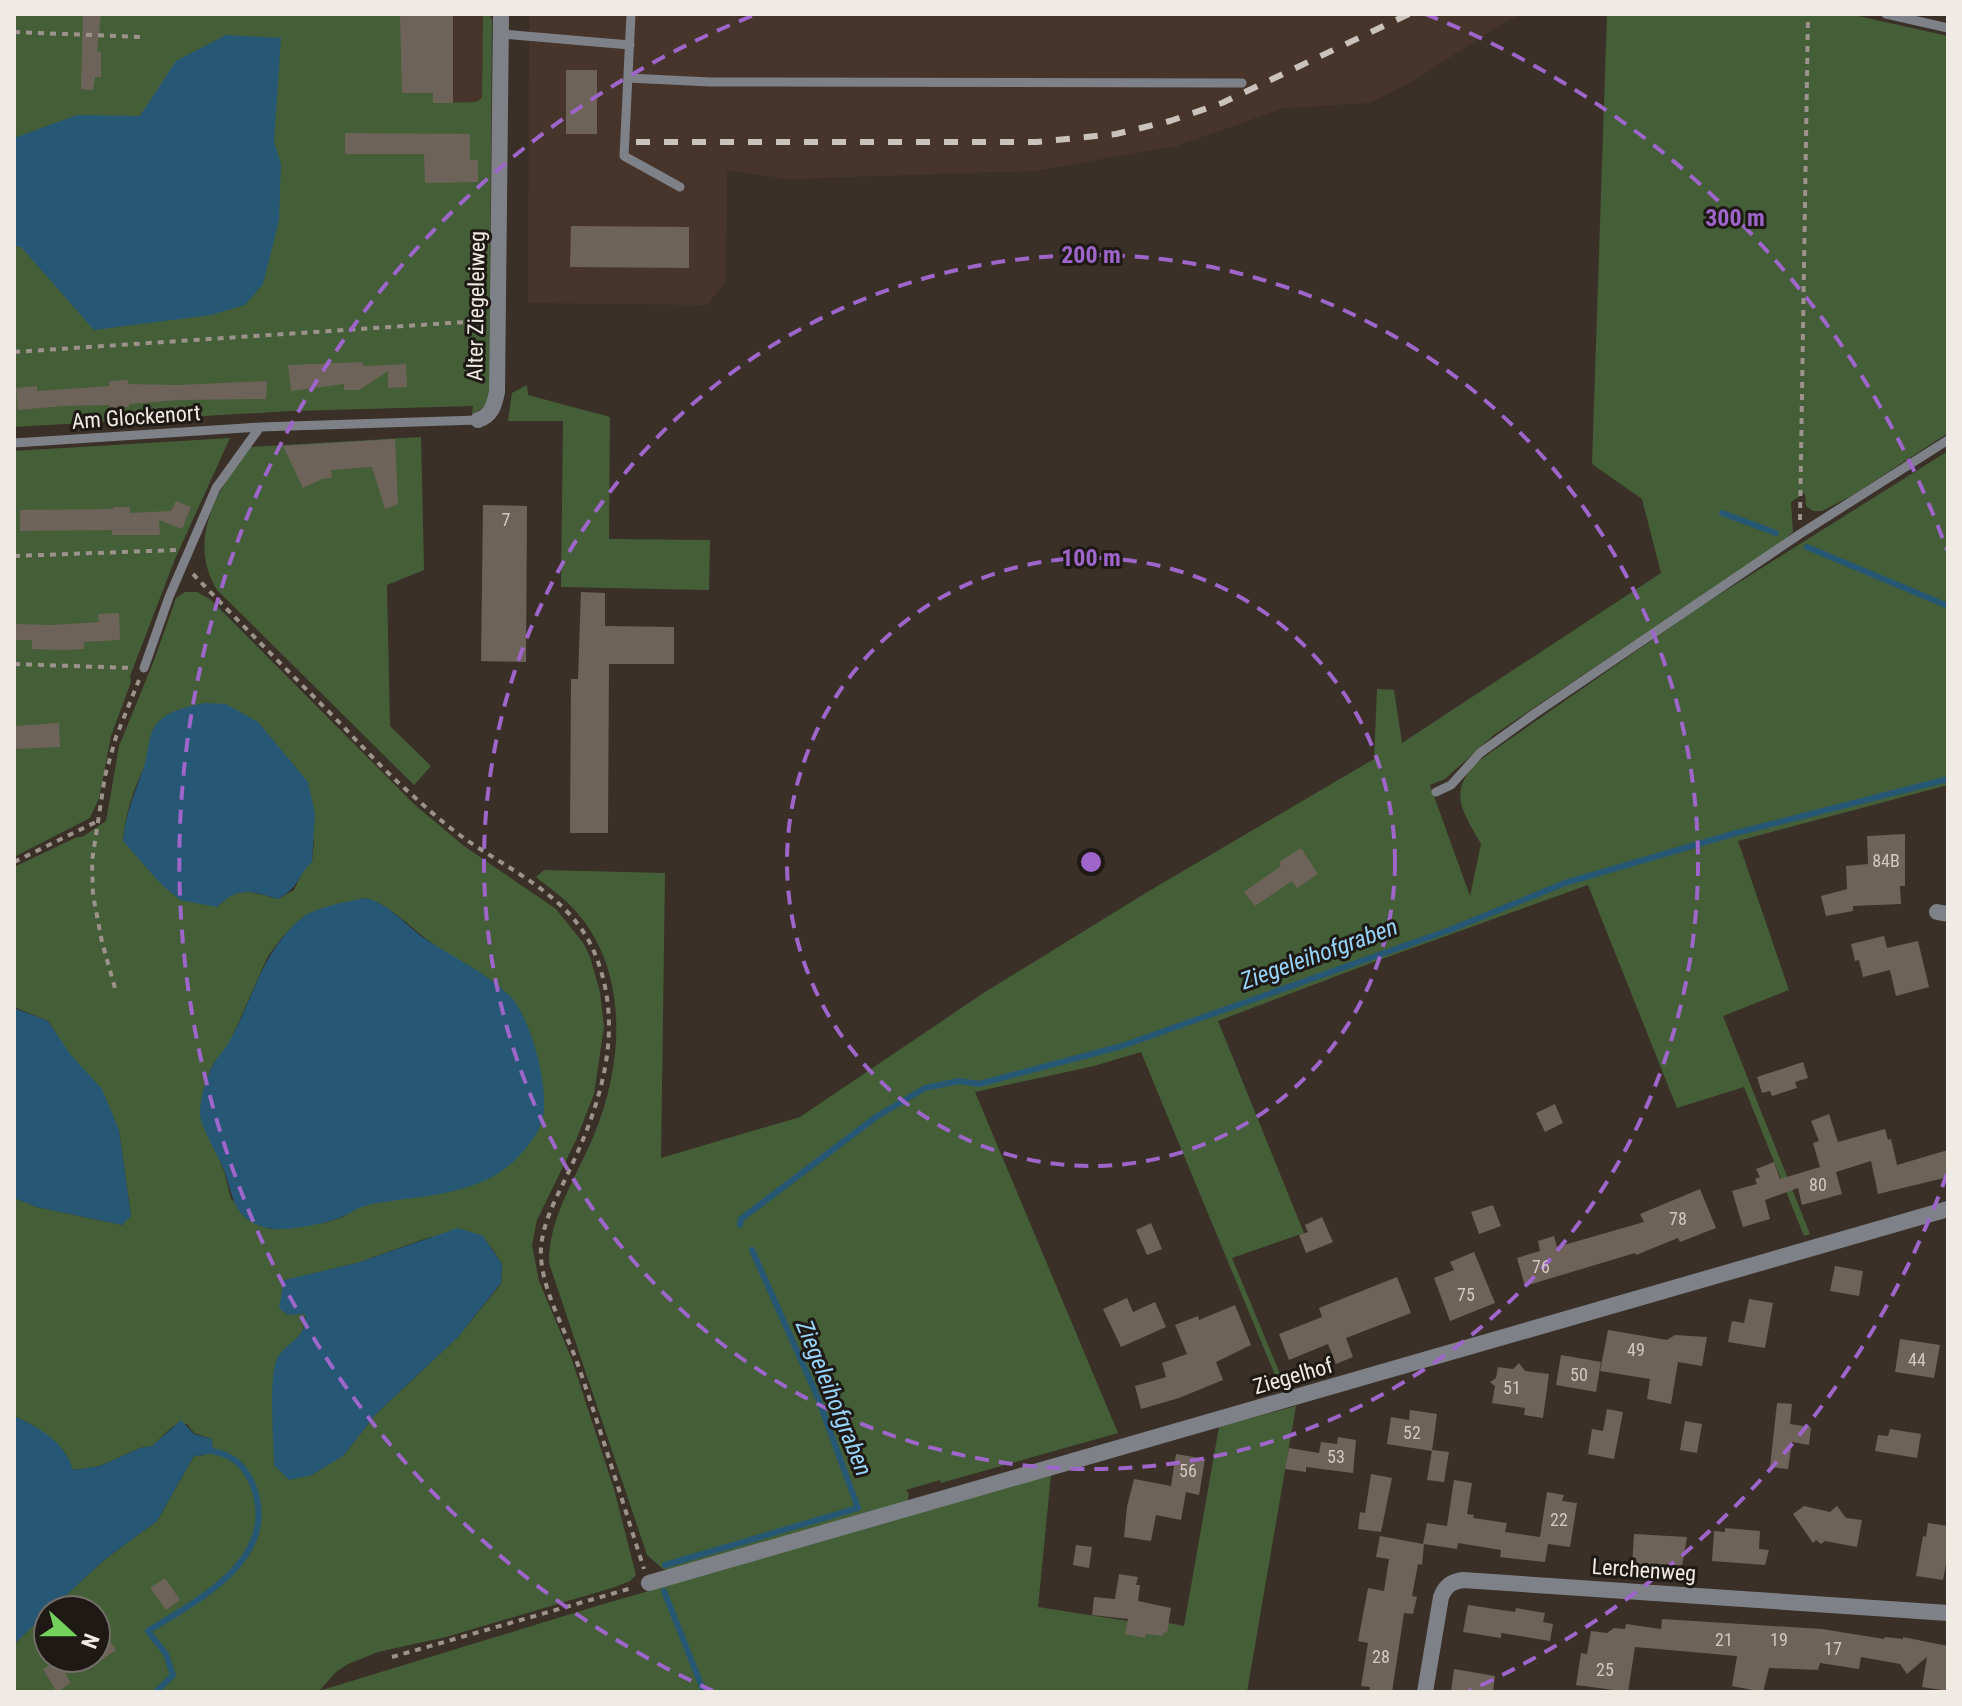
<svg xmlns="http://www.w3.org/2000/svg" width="1962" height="1706" font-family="'Roboto Condensed',sans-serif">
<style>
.industrial{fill:#47352c}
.green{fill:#445f37;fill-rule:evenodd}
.water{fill:#265774}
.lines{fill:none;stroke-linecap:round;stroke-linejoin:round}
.stream{stroke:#265774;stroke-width:6}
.building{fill:#6e6359}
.path{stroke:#9c948c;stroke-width:4;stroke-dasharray:6 6;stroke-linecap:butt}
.service{stroke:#7e8288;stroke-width:9}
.minor{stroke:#7e8288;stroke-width:16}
.rail{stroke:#cac3bc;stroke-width:6;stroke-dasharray:14 14;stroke-linecap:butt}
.ring{fill:none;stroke:#9e65ca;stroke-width:4;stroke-dasharray:14 10}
.labels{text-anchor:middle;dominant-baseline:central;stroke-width:6;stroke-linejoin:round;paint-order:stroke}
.number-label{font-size:18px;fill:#d0c8c1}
.street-label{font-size:22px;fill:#f0eae4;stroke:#1e1915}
.water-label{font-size:24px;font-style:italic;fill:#98d3f9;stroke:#1e1915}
.centre{fill:#9e65ca;stroke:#1e1915;stroke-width:4}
.ring-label{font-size:24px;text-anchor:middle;font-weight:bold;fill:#9e65ca;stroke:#1e1915;stroke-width:6;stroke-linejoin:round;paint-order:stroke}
</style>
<rect width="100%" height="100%" fill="#3a3027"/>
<path class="industrial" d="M434 14H483L482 98 476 102 433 103Z
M529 14H1523L1503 23 1415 80 1370 103 1284 108 1177 146 1034 171 787 179 727 170 726 281 707 305 528 303Z"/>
<path class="green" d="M14 14H434V103L476 102 482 98 483 14H489L492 20 489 404 472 414 473 406 292 411 14 427Z
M1607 14H1849L1948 36V433L1853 495 1822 511H1813L1806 506 1805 493 1791 502 1793 532 1783 541 1495 734 1445 779 1430 785 1470 896 1481 844C1461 809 1447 791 1480 760L1701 606 1948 451V785L1738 841 1789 990 1723 1016 1810 1234 1804 1236 1744 1087 1677 1108 1588 885 1371 963 1218 1021 1304 1233 1232 1258 1285 1386 1280 1387 1141 1052 1094 1066 975 1092 1118 1433 941 1483 940 1480 906 1490 909 1494 907 1503 670 1570 663 1569 647 1555 549 1263C549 1218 574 1181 591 1142 624 1068 632 967 570 905 560 895 547 886 536 877L544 870 665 873 661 1158 800 1117 985 992 1149 891 1374 759 1377 689 1394 690 1402 743 1661 573 1642 499 1592 464Z
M527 385 528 395 610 417 609 539 710 540 709 590 561 587 563 421H508L512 393Z
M421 437 424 570 387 585 390 726 431 766 414 785 217 590C186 539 218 488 251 447Z
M230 438 175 559 130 676 131 682 111 736 99 798 90 818 14 857V451Z
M185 592H197L210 599 415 805 464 846 556 909 584 944 590 957 600 992 604 1027 594 1094 577 1138 537 1220 532 1245 539 1281 572 1360 614 1489 636 1575 630 1581 615 1587 446 1637 378 1652 348 1664 336 1672 319 1691 600 1605 1051 1475 1038 1607 1147 1624 1148 1619 1184 1626 1219 1427 1296 1406 1247 1692H14V1644L48 1612V1658H96V1610H50L104 1560 157 1521 194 1456 205 1455 212 1439 194 1433 187 1424 173 1426 152 1446 140 1448 100 1466 73 1470 33 1425 14 1416V1198L37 1207 122 1225 131 1215 119 1130 48 1021 14 1007V867L77 837H82L106 821 119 746 155 658 176 598ZM258 722 269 737 314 842 312 861 303 870 294 890 278 899C250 892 239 885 217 907L123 841C125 815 133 791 144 767ZM365 898C391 904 412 930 435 945L386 1201 359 1206 343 1217 324 1223 269 1229 231 1199 224 1171 200 1115 206 1080 212 1066 229 1044 268 956 283 936 305 916ZM430 1237 492 1248 502 1264 501 1284 458 1337 376 1414 343 1456 277 1359 303 1333 305 1314 327 1270 357 1263Z"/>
<path class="water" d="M226 35 281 38 274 142 281 164 279 221 263 284 245 305 211 315 94 330 22 248 14 245V138L77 115 140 116 176 61Z
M205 703 226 704 258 722 308 782 315 814 312 862C296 877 300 887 278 899 251 891 239 886 217 907L180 900 161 884 123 841C125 815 135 793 143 769 148 757 147 744 152 732 160 712 185 707 205 703Z
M365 898C390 904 403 923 424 938 452 957 485 972 509 995 531 1016 551 1092 542 1121 538 1134 528 1146 519 1156 484 1195 425 1195 378 1203 357 1206 356 1211 339 1218 324 1224 283 1232 268 1228 233 1220 234 1198 224 1170 218 1154 201 1129 200 1114 200 1100 205 1079 212 1067 216 1058 224 1051 229 1042 253 1000 262 950 302 918 318 906 346 902 365 898Z
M14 1008 48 1021 70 1054 102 1089 119 1130 131 1216 122 1225 37 1207 14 1198Z
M458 1228 483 1236 502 1264 501 1283 458 1337 376 1414 343 1456 312 1475 289 1480 274 1465C274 1441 268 1380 277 1359 286 1341 308 1339 305 1314L288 1315 279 1308 284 1280 357 1263Z
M14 1416C40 1428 65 1442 73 1470L100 1466 140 1448 152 1446 181 1420 194 1434 212 1439 213 1450 205 1455 194 1456 157 1521 104 1560 14 1644Z"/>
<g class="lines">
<path class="stream" d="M1722 513 1776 533
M1807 547 1948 606
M740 1225 741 1219 876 1117 925 1088 959 1081 979 1084 1122 1046 1452 929 1565 883 1736 833 1948 779
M665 1565 858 1508 818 1398 752 1250
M664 1591 704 1692
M156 1692 173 1675 166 1654 148 1631C200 1599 283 1557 252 1483 243 1462 228 1452 204 1450"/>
</g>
<path class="building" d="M83 14H101L97 52H101V77H95L93 90 81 89Z
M432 14H453V103H433V93H402L400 15Z
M566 70H597V134H566Z
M345 133 470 134V160H478V182L425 183 424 154H345Z
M571 226 689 227V268L570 267Z
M362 362 364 366 406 364 407 387 388 388V371L359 390H344V384L291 391 288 365Z
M128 380V384L178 385 267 381 266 399 178 400 129 404V407L110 408V405L64 406 18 410 16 388 37 386V391L110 386 109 381Z
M395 439 398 504 385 509 372 467 331 470 332 478 322 479 303 488 283 446Z
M176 501 191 507 182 529 159 520 160 535H112V530L20 531V510L113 509V507H130V513L171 511Z
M483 505 527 506 526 662 481 661Z
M581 592 605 593V626L674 627V664H609L608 833H570L571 679H578Z
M119 613 120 640 84 642V649L63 650 32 649V640H14V624L52 625 99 622 98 614Z
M59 723 60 747 14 749V726Z
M1905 834V886H1900L1901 904 1853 906V911L1826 916 1821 896 1847 889 1846 866 1868 864 1867 836Z
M1301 848 1318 874 1297 888 1292 881 1255 906 1244 892 1281 866 1279 862Z
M1884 936 1887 948 1918 941 1929 987 1896 996 1890 970 1863 977 1859 960 1855 961 1851 944Z
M1803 1062 1808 1078 1795 1082 1797 1088 1772 1096 1770 1091 1762 1093 1757 1077Z
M1555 1104 1563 1123 1545 1132 1536 1113Z
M1829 1114 1838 1142 1885 1129 1888 1140 1891 1139 1897 1165 1948 1150V1177L1878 1194 1871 1161 1836 1172 1842 1194 1802 1205 1798 1188 1765 1200 1770 1219 1743 1227 1732 1191 1757 1184 1755 1179 1760 1177 1756 1169 1774 1162 1780 1179 1820 1167 1813 1143 1819 1141 1811 1121Z
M1700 1189 1716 1228 1680 1242 1678 1238 1636 1255 1635 1253 1525 1286 1517 1258 1540 1251 1538 1241 1554 1236 1557 1247 1644 1222 1640 1214Z
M1493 1205 1501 1226 1479 1234 1471 1212Z
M1322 1217 1333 1242 1306 1253 1299 1235 1308 1232 1305 1225Z
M1151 1223 1162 1249 1147 1255 1136 1230Z
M1474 1252 1495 1303 1450 1321 1434 1278 1454 1270 1450 1262Z
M1835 1266 1863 1271 1859 1296 1830 1291Z
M1397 1277 1411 1313 1346 1338 1353 1357 1336 1364 1328 1344 1289 1360 1279 1334 1322 1317 1319 1308Z
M1127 1298 1133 1312 1155 1302 1166 1327 1121 1347 1103 1309Z
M1749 1299 1773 1303 1765 1348 1728 1342 1732 1321 1744 1323Z
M1235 1305 1251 1345 1216 1362 1223 1380 1179 1398 1141 1409 1135 1386 1166 1377 1162 1363 1187 1354 1175 1325 1198 1316 1199 1320Z
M1608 1330 1667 1340 1675 1335 1707 1337 1702 1366 1678 1362 1671 1404 1647 1399 1650 1379 1600 1371Z
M1900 1339 1940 1345 1934 1378 1895 1372Z
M1561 1355 1601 1362 1596 1392 1556 1385Z
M1519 1363 1525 1371 1549 1374 1543 1418 1524 1415 1525 1408 1492 1403 1495 1386 1490 1382 1496 1378 1498 1367 1513 1369Z
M1777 1403 1792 1404 1790 1424 1811 1427 1809 1445 1792 1442 1788 1469 1770 1467Z
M1607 1409 1623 1412 1614 1459 1588 1454 1592 1429 1603 1431Z
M1410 1410 1437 1414 1432 1451 1387 1444 1391 1417 1409 1420Z
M1685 1421 1702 1424 1697 1453 1680 1450Z
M1890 1429 1921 1434 1917 1458 1875 1451 1878 1435 1888 1436Z
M1338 1437 1356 1440 1353 1473 1306 1467V1472L1285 1469 1289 1448 1319 1453 1321 1442 1337 1444Z
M1432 1450 1449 1452 1444 1482 1427 1480Z
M1176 1454 1205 1459 1199 1495 1186 1492 1181 1520 1156 1515 1151 1541 1124 1537 1127 1507 1134 1479 1171 1486Z
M1371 1474 1392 1478 1381 1532 1358 1529 1360 1512 1365 1513Z
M1454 1480 1472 1483 1467 1514 1474 1515 1473 1518 1507 1523 1505 1532 1540 1537 1547 1492 1564 1495 1562 1501 1577 1503 1570 1547 1548 1544 1545 1562 1500 1557 1501 1550 1458 1543 1457 1549 1424 1544 1422 1565 1418 1564 1412 1596 1417 1597 1413 1614 1404 1613 1392 1692H1369L1370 1687 1361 1686 1368 1643 1358 1641 1368 1588 1384 1591 1389 1559 1376 1557 1380 1536 1423 1544 1427 1523 1447 1526Z
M1804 1506 1830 1512 1837 1506 1846 1518 1862 1520 1857 1547 1825 1541 1821 1544 1816 1540 1813 1543 1793 1514Z
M1928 1523 1948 1526V1553L1943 1580 1916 1576 1923 1536 1926 1537Z
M1725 1528 1760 1531 1759 1549 1769 1550 1765 1565 1712 1561 1714 1531 1725 1532Z
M1634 1534 1687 1537 1682 1566 1665 1564V1568L1632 1566Z
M1076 1545 1092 1547 1089 1568 1073 1565Z
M1119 1574 1138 1577 1136 1585H1140L1138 1601 1171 1608 1167 1633 1164 1632 1163 1636 1146 1634 1145 1638 1125 1634 1128 1619 1092 1615 1094 1597 1115 1599Z
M165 1578 180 1600 166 1610 150 1588Z
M1468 1605 1515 1612 1516 1608 1545 1613 1543 1622 1553 1624 1550 1641 1501 1633V1638L1463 1632Z
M1662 1619 1822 1629 1884 1639 1885 1637 1903 1639V1637L1948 1646V1691L1922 1687 1927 1657 1907 1674 1900 1664 1861 1657 1859 1669 1820 1663 1818 1670 1769 1668 1763 1692 1732 1686 1737 1656 1635 1647 1628 1692 1576 1685 1581 1653 1587 1654 1591 1631 1607 1633 1614 1628 1625 1629 1626 1624 1661 1629Z
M96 1621 116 1650 96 1664Z
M57 1660 71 1683 57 1692 43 1669Z
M1454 1669 1495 1676 1493 1692H1451Z"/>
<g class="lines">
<path class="path" d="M14 32 142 37
M14 352 480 321
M1800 520 1808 14
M14 556 176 550
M193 574C239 622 286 669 333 716 361 745 388 775 419 801 432 813 446 825 461 836 508 870 572 896 595 954 625 1027 602 1101 570 1169 559 1193 543 1220 541 1248 539 1285 564 1327 577 1362 601 1431 622 1500 644 1569
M14 664 132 668
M14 862 100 820
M115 988 102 942 93 895 92 861 105 776 116 737 139 680
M392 1657 632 1588"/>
<path class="service" d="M631 14 624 156 680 187
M1886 14 1948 28
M501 34 630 45
M628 78 710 82 1242 83
M14 443 260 427 478 420
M144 668 169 597 216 488 260 427
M1436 792 1451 785 1480 753 1534 714 1800 534 1948 440"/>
<path class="minor" d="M478 420C492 415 494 406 497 392L501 14
M1937 912 1948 914
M649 1583 1948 1209
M1425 1692 1441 1597C1446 1585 1451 1582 1463 1580L1948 1613"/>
<path class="rail" d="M636 142H1037L1116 134 1170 121 1222 103 1409 14"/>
</g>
<g class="ring">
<circle cx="1091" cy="862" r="304"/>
<circle cx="1091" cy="862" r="607"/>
<path d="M1947 1174A911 911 0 0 1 1469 1691M713 1691A911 911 0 0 1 757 14M1425 14A911 911 0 0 1 1947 550"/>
</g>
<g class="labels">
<g class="number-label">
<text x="506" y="519">7</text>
<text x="1886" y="860">84B</text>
<text x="1818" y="1184">80</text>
<text x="1678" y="1218">78</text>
<text x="1541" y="1266">76</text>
<text x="1466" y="1294">75</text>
<text x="1636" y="1349">49</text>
<text x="1917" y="1359">44</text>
<text x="1579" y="1374">50</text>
<text x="1512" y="1387">51</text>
<text x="1412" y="1432">52</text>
<text x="1336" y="1456">53</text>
<text x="1188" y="1470">56</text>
<text x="1559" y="1519">22</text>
<text x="1724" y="1639">21</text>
<text x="1779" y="1639">19</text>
<text x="1833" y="1648">17</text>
<text x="1381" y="1656">28</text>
<text x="1605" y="1669">25</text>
</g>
<g class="street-label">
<text transform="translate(476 306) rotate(-89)">Alter Ziegeleiweg</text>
<text transform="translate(136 417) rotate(-4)">Am Glockenort</text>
<text transform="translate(1293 1376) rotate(-16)">Ziegelhof</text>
<text transform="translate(1644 1570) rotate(4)">Lerchenweg</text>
</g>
<g class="water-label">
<text transform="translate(1319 954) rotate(-20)">Ziegeleihofgraben</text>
<text transform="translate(834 1398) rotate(68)">Ziegeleihofgraben</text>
</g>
</g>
<circle cx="1091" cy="862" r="12" class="centre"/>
<g class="ring-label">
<text x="1735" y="226">300 m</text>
<text x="1091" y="263">200 m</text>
<text x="1091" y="566">100 m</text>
</g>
<rect width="1962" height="1706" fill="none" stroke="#f0eae4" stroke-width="32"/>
<g transform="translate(72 1634) rotate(111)"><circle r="38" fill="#1e1915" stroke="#726d68" stroke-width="2"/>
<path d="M0-6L14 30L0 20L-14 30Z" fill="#73d25c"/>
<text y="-12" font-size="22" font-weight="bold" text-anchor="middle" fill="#f0eae4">N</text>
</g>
</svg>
